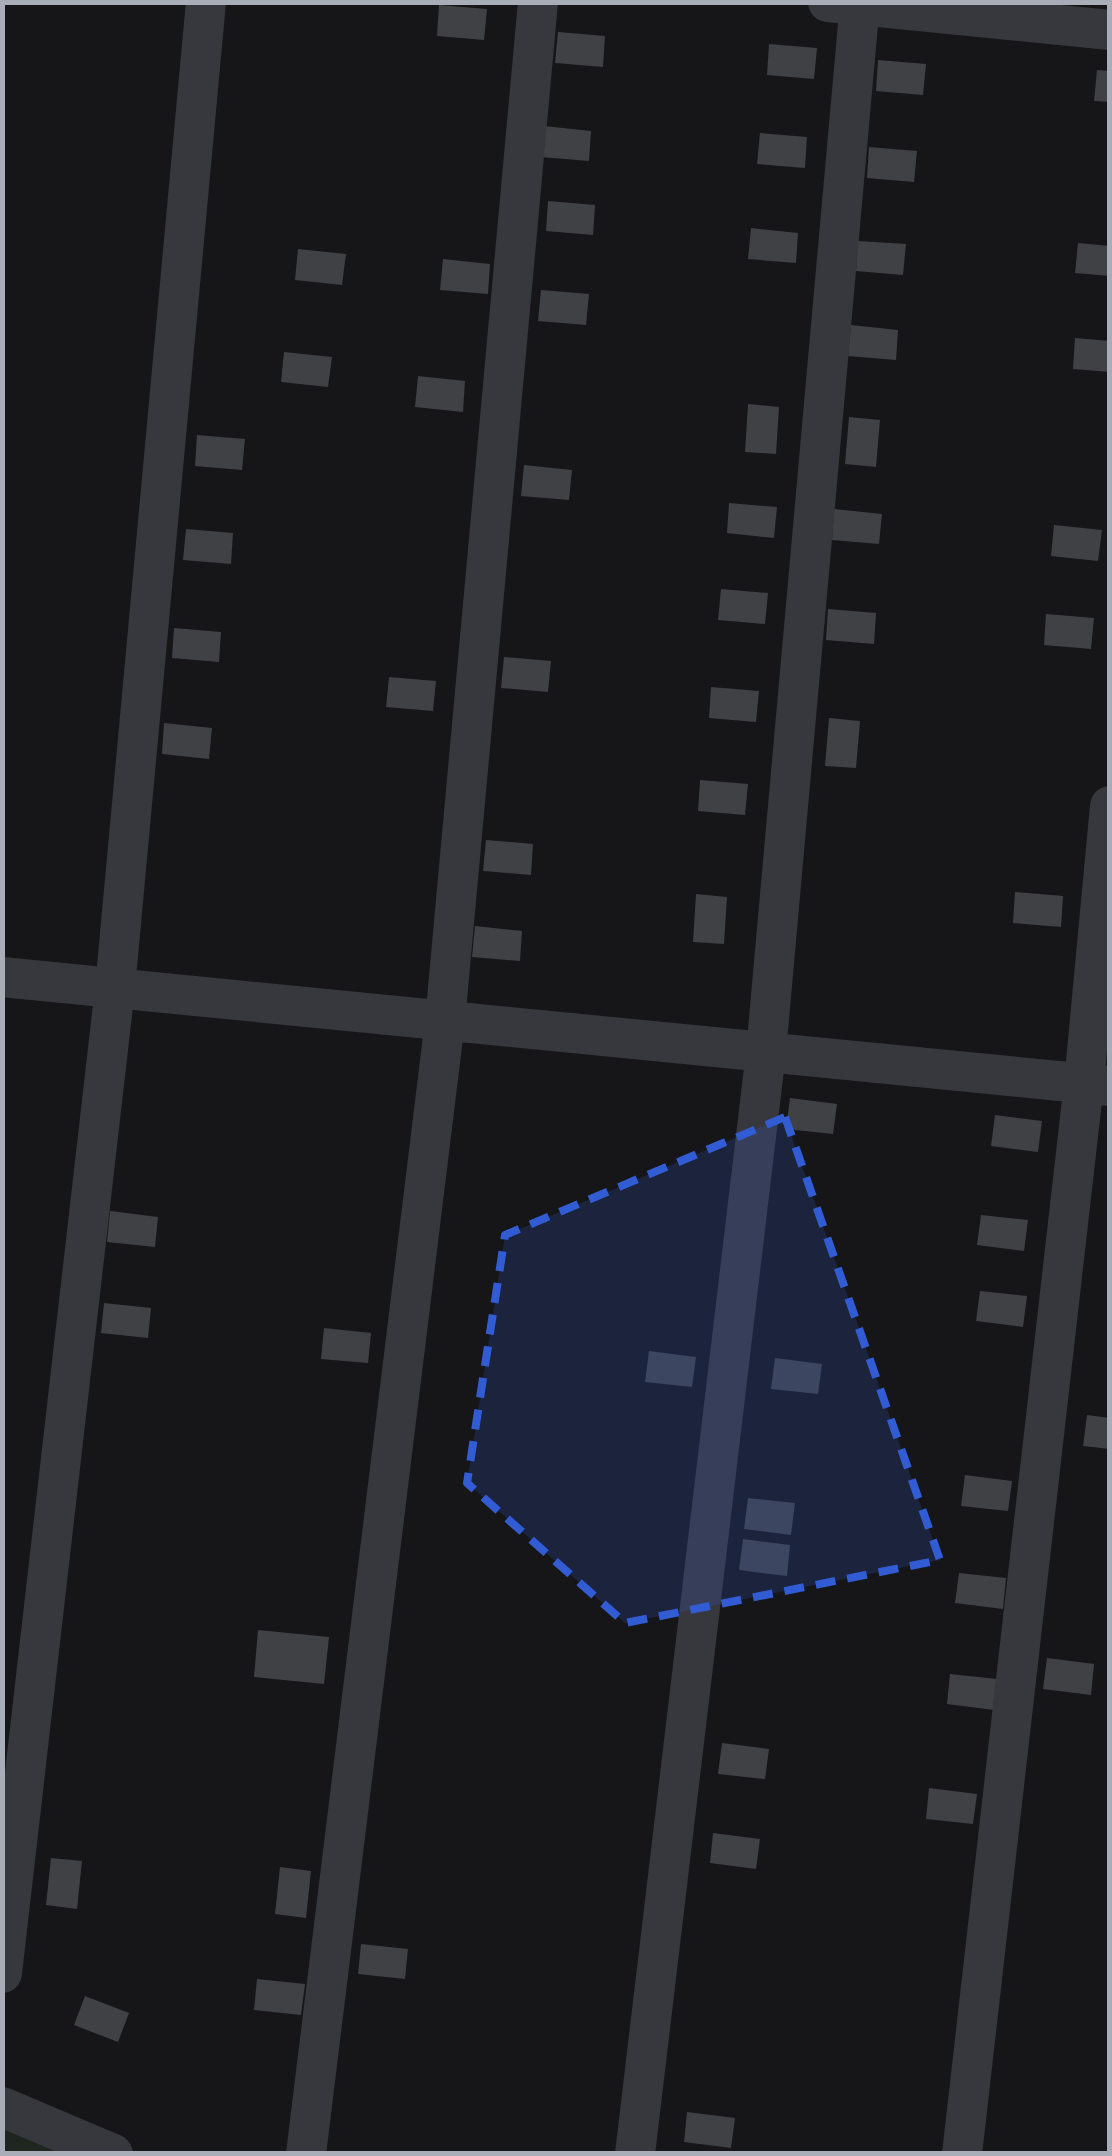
<svg xmlns="http://www.w3.org/2000/svg" width="1112" height="2156" font-family="Ubuntu,sans-serif">
<style>
.green{fill:#1e261f}
.building{fill:#404145}
.lines{fill:none;stroke-linecap:round;stroke-linejoin:round}
.minor{stroke:#37383d;stroke-width:40}
.marked{fill:#325cd3;fill-opacity:0.2;stroke:#325cd3;stroke-width:8;stroke-dasharray:20 12;stroke-linejoin:round}
</style>
<rect width="100%" height="100%" fill="#161618"/>
<path class="green" d="M3 2107 112 2153H3Z"/>
<path class="building" d="M439 5 487 9 484 40 437 36Z
M558 32 605 36 603 67 555 63Z
M769 44 817 48 814 79 767 75Z
M878 60 926 64 923 95 876 91Z
M1097 70 1110 71V102L1094 101Z
M544 126 591 131 589 161 541 157Z
M760 133 807 137 805 168 757 164Z
M869 147 917 151 914 182 867 178Z
M548 201 595 205 593 235 546 231Z
M751 228 798 233 796 263 748 259Z
M858 241 906 244 903 275 856 271Z
M1078 243 1110 246V276L1075 273Z
M298 249 346 254 342 285 295 280Z
M443 259 490 264 488 294 440 290Z
M541 290 589 294 586 325 538 321Z
M851 325 898 330 896 360 848 356Z
M1075 338 1110 341V372L1073 369Z
M284 352 332 357 328 387 281 382Z
M418 376 465 381 463 412 415 407Z
M748 404 779 407 776 454 745 452Z
M849 417 880 420 876 467 845 464Z
M197 435 245 439 242 470 195 466Z
M524 465 572 470 569 500 521 496Z
M729 503 777 507 774 538 727 533Z
M834 509 882 514 879 544 832 540Z
M1054 525 1102 530 1098 561 1051 556Z
M186 529 233 533 231 564 183 560Z
M721 589 768 593 765 624 718 620Z
M828 609 876 613 874 644 826 640Z
M1046 614 1094 618 1091 649 1044 645Z
M174 628 221 632 219 662 172 658Z
M504 657 551 661 548 692 501 688Z
M389 677 436 681 433 711 386 707Z
M711 687 759 691 756 722 709 718Z
M829 718 860 721 856 768 825 766Z
M164 723 212 728 209 759 162 754Z
M700 780 748 784 745 815 698 811Z
M486 840 533 844 531 875 483 871Z
M1015 892 1063 896 1061 927 1013 923Z
M696 894 727 897 724 944 693 942Z
M475 926 522 931 520 961 472 957Z
M790 1098 837 1104 833 1134 786 1129Z
M995 1115 1042 1121 1038 1152 991 1146Z
M110 1211 158 1217 155 1247 107 1242Z
M981 1215 1028 1220 1024 1251 977 1245Z
M980 1291 1027 1296 1023 1327 976 1321Z
M104 1303 151 1308 148 1338 101 1333Z
M324 1328 371 1333 368 1363 321 1359Z
M649 1351 696 1357 692 1387 645 1382Z
M775 1358 822 1364 818 1394 771 1389Z
M1087 1415 1110 1418V1449L1083 1446Z
M965 1475 1012 1481 1008 1511 961 1506Z
M748 1498 795 1503 791 1535 744 1529Z
M743 1539 790 1545 787 1576 739 1570Z
M959 1573 1006 1578 1003 1609 955 1603Z
M258 1630 329 1637 324 1684 254 1677Z
M1047 1658 1094 1664 1091 1695 1043 1689Z
M950 1674 997 1679 994 1710 947 1704Z
M722 1743 769 1749 765 1779 718 1774Z
M929 1788 977 1794 973 1824 926 1819Z
M713 1833 760 1839 756 1869 710 1863Z
M51 1858 82 1861 77 1909 46 1905Z
M280 1867 311 1871 306 1918 275 1914Z
M361 1944 408 1949 405 1979 358 1974Z
M257 1979 305 1984 301 2015 254 2010Z
M85 1996 129 2013 118 2042 74 2025Z
M687 2112 735 2118 731 2148 684 2142Z"/>
<g class="lines">
<path class="minor" d="M828 2 1110 30
M2 977 1110 1086
M2 1973 115 988 206 2
M2 2107 113 2154
M306 2154 445 1021 538 2
M635 2154 766 1052 860 2
M962 2154 1084 1083 1110 806"/>
</g>
<path class="marked" d="M785 1117 940 1560 625 1623 467 1483 505 1235Z"/>
<rect width="1112" height="2156" fill="none" stroke="#a8adb8" stroke-width="10"/>
</svg>
